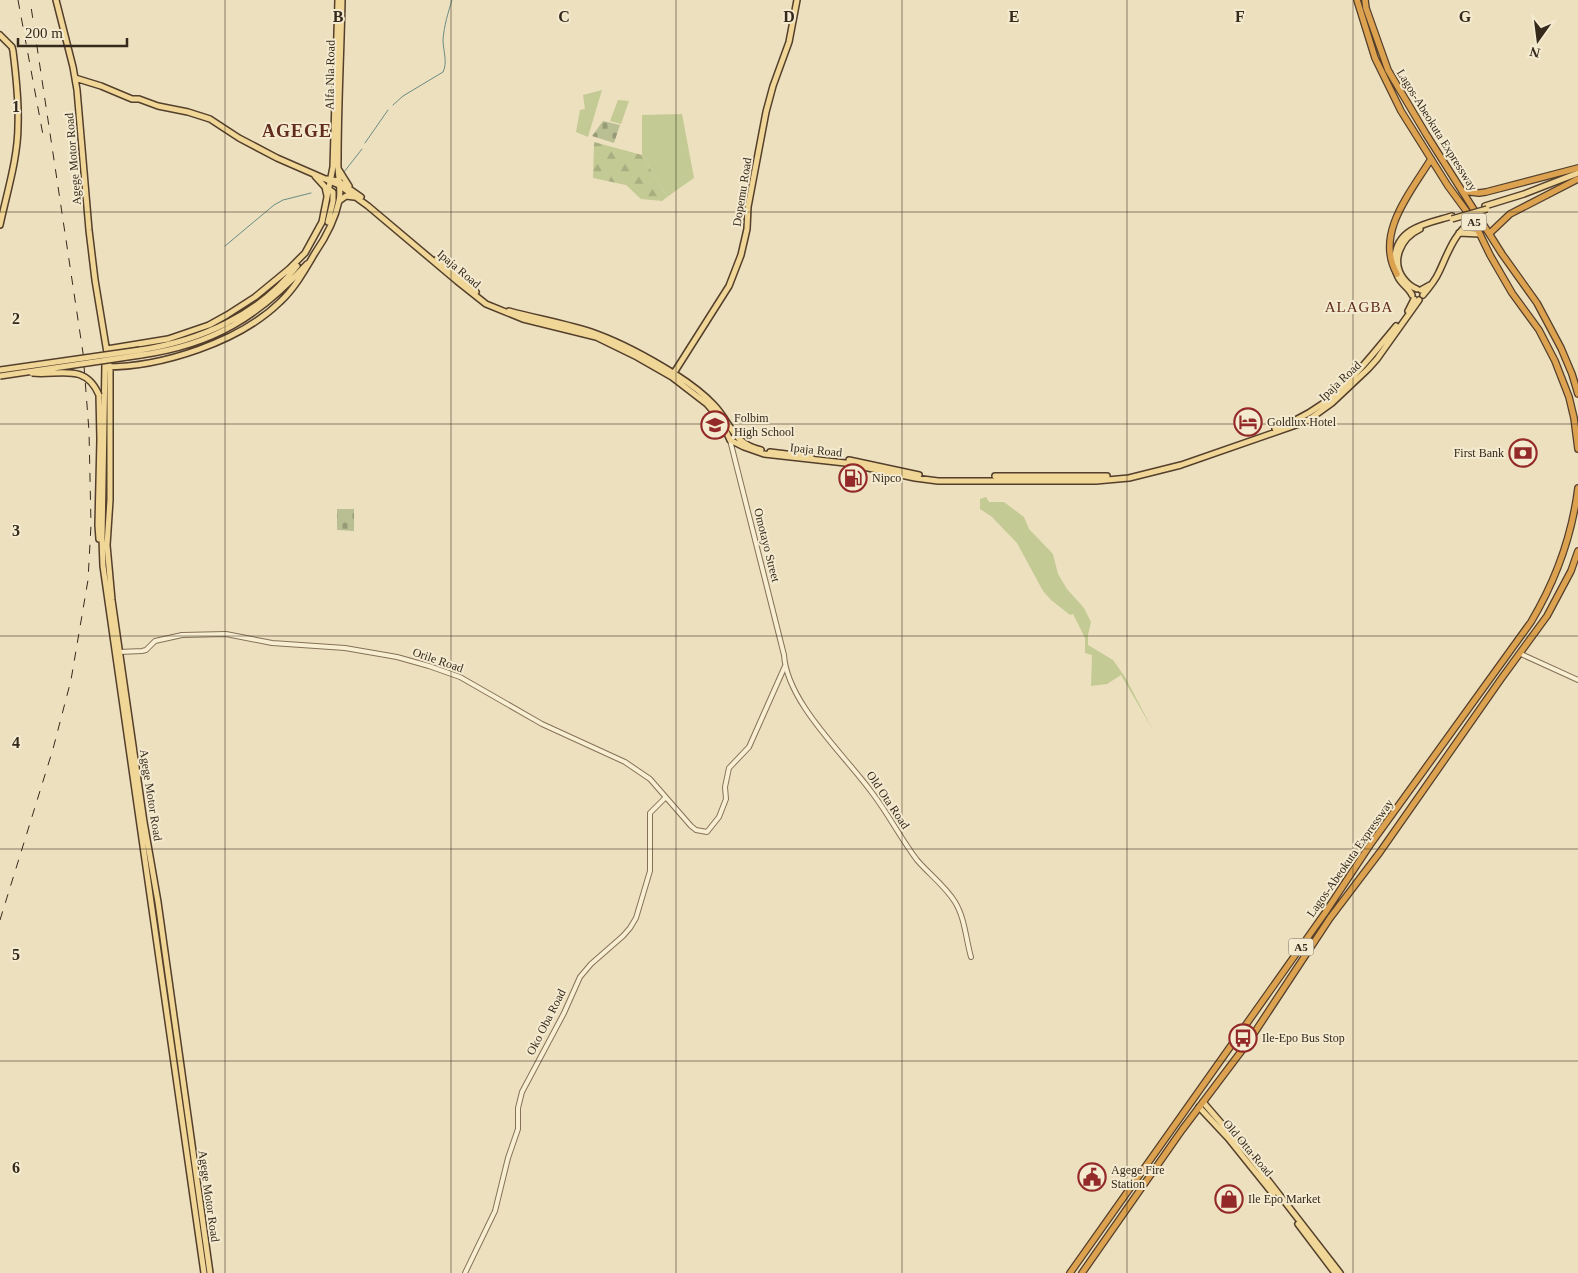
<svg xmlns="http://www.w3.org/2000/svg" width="1578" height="1273" font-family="Georgia,serif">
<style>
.grass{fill:#c3ca94}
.forest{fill:url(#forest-firs)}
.cemetery{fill:url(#cemetery-stones)}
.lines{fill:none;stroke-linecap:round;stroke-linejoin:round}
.stream{stroke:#6a8c84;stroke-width:1}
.minor-casing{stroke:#857158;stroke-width:6}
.major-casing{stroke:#533f2c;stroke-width:8}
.highway-casing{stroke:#533f2c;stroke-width:8}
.minor{stroke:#f8eed2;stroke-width:4}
.major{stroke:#f0d697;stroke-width:5}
.highway{stroke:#dca250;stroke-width:5.5}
.rail{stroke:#35291c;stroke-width:1;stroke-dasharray:9 9;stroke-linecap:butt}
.major-bridge-casing{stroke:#533f2c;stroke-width:8;stroke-linecap:butt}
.major-bridge{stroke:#f0d697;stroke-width:5}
.grid{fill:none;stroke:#35291c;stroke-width:1;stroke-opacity:0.55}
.labels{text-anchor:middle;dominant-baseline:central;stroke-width:4;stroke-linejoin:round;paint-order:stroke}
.shield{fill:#f4eacf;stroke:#6e6352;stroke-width:1}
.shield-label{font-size:11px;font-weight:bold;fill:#35291c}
.street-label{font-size:12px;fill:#35291c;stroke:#f4eacf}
.poi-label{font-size:12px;fill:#35291c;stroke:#f4eacf;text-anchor:start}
.quarter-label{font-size:15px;letter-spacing:1px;fill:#612c1c;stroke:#f4eacf}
.district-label{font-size:18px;font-weight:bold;letter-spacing:1px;fill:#612c1c;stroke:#f4eacf}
.grid-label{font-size:16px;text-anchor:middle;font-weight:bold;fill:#35291c;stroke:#f4eacf;stroke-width:4;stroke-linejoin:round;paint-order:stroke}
</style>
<defs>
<pattern id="forest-firs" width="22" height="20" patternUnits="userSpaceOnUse" patternTransform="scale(1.25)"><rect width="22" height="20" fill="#c3ca94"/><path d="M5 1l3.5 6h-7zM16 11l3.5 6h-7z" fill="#a8ae7f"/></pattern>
<pattern id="cemetery-stones" width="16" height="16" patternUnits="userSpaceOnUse" patternTransform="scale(1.25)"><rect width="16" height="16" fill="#b9bf93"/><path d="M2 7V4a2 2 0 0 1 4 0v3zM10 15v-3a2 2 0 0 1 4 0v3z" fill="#979b77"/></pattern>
</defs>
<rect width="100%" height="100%" fill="#ede0bf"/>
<path class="grass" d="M602 90 588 137 576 132 580 110 585 109 583 95Z
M618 100 629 101 621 124 610 121Z
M682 114 694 178 667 197 642 155V115Z
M986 497 989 502H1004L1024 517 1029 529 1053 554 1058 574 1067 589 1084 608 1091 622 1088 635V645L1113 660 1125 677 1153 730 1121 675 1107 684 1091 686 1092 655 1085 653V638L1073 614 1070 615 1051 600 1043 591 1017 543 992 517 980 509V499Z"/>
<path class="forest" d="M594 142 642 155 667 197 662 201 641 199 626 185 593 178Z"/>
<path class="cemetery" d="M603 121 620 125 614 143 592 136Z
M337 509H354V531L337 530Z"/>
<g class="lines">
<path class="stream" d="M393 105 403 96 443 72C448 62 443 51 443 40 444 26 448 13 452 0
M365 143 388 110
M344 172 362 149
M225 246 274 205 283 200 311 193"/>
<g class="minor-casing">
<path id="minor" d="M735 436 730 440 784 655C787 703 845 755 873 794 889 815 901 839 917 860 929 874 946 887 955 902 965 918 966 940 971 957
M119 652 142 651 146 650 155 641 182 635 226 634 272 643 345 648 397 657 429 666 460 677 542 724 625 762 650 779 691 826 696 830 707 832 719 817 726 799 725 787 729 768 749 747 785 666
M1521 654 1578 680
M465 1273 495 1211 508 1158 518 1129V1108L522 1092 564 1013 580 977 591 964 623 936 630 928 636 918 650 871V813L665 798"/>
</g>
<g class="major-casing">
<path id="major" d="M56 0 73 67 77 90 89 230 95 280 110 371V500L107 545 112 600 144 822 158 902 210 1273
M0 35 12 47 13 51C16 75 19 100 18 125 18 158 7 192 0 225
M75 78 101 86 132 99H139L158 106 188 112 210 119 239 138 277 158 339 185 368 206 457 281 486 304 523 319 596 337 637 357 672 377 707 404 721 420 730 440 744 447 764 454 845 463 915 478 938 481H1096L1129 478 1181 465 1299 424 1307 421 1332 403 1368 369 1377 359 1419 300
M339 170 349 186
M315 176 325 187 327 196
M327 179 338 181 361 197
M339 201 346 196 354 197
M1485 206 1524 194 1578 173
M328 222 333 201V192L330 190
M1459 233 1480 234
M437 259 476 292
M1417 289C1411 287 1408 284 1404 279 1390 261 1401 238 1420 229
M1421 290 1430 285
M1412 295C1409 288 1401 284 1398 277 1395 271 1394 264 1395 258 1396 227 1429 223 1452 216
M1423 295C1429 288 1435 281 1439 272 1448 253 1454 233 1473 220
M509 311C538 319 569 324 597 334 624 344 651 359 675 374 689 383 703 393 714 405 732 424 732 443 761 450
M1408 311 1414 299
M107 349 168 339 209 325 227 315 255 297 289 269 305 253 322 222 333 167 338 0
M140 350C200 341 259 315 297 266
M141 355C213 345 258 317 307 264
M105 363 102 539 103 566 204 1273
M105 367C162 367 239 342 280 302 295 288 305 270 315 253 326 237 335 220 339 201 342 190 337 172 338 160 338 106 341 53 342 0
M672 376 729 286 741 255 747 229 748 207 766 112 773 86 789 42 797 0
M99 395 100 439 98 525 99 539
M1275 429C1334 407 1358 372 1396 326
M770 452 811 457
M849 460 919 475
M995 476H1107
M1203 1102 1247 1153 1340 1273
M1199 1107 1228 1138 1273 1194
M1298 1224 1335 1273"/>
</g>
<g class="highway-casing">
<path id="highway" d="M1357 0 1375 58 1401 111 1448 186 1473 220 1490 255 1512 293 1539 330 1555 361 1569 397 1574 418 1578 449
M1365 0 1366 8 1388 70 1426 134 1502 254 1537 303 1561 348 1572 374 1578 394
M1462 191 1479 193 1486 192 1578 168
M1490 233 1510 214 1578 179
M1397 274C1374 234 1411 192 1431 159
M1070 1273 1325 913 1370 845 1531 622C1556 580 1572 536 1578 488
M1082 1273 1182 1130 1249 1041 1330 918 1380 852 1501 679 1547 616 1571 571 1578 551"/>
</g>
<use href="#minor" class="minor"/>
<use href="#major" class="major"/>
<use href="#highway" class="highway"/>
<path class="rail" d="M18 0 43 135
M0 920 53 749 71 680 88 580 91 525 89 431 83 353 30 0"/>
<g class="major-bridge-casing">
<path id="major-bridge" d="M1452 219 1487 209
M0 370 140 350
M32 373C59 376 85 362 99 395
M0 376 141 355"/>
</g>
<use href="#major-bridge" class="major-bridge"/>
</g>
<path class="grid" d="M225 0V1273M451 0V1273M676 0V1273M902 0V1273M1127 0V1273M1353 0V1273M0 212H1578M0 424H1578M0 636H1578M0 849H1578M0 1061H1578"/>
<defs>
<g id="hotel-ring" transform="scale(1.4375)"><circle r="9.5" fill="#f4eacf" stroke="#932a29" stroke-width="1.5"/><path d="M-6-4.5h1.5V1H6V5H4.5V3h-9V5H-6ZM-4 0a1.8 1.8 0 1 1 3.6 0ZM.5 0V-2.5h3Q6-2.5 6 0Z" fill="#932a29"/></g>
<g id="school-ring" transform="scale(1.4375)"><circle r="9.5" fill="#f4eacf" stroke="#932a29" stroke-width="1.5"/><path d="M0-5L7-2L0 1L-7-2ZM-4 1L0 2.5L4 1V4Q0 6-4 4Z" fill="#932a29"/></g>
<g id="bank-ring" transform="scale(1.4375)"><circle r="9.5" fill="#f4eacf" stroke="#932a29" stroke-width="1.5"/><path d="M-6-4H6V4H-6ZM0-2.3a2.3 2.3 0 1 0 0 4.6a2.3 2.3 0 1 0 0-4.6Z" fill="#932a29"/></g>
<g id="fuel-ring" transform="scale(1.4375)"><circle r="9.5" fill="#f4eacf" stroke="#932a29" stroke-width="1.5"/><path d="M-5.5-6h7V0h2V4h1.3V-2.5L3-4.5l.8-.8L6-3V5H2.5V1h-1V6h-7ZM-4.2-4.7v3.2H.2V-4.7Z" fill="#932a29"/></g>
<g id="bus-ring" transform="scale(1.4375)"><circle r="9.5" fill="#f4eacf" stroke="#932a29" stroke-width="1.5"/><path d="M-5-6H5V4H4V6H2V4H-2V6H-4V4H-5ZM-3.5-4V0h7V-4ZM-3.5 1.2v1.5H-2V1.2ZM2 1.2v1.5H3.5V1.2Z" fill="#932a29"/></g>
<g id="civic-ring" transform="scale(1.4375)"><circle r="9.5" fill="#f4eacf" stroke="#932a29" stroke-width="1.5"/><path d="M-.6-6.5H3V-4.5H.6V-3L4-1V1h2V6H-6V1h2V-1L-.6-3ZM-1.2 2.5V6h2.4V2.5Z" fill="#932a29"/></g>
<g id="shop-ring" transform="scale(1.4375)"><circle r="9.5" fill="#f4eacf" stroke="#932a29" stroke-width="1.5"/><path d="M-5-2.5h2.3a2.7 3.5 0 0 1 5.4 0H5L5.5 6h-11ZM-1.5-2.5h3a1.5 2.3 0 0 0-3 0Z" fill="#932a29"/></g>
</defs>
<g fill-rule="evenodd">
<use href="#hotel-ring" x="1248" y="422"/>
<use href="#school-ring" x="715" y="425"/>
<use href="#bank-ring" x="1523" y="453"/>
<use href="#fuel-ring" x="853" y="478"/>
<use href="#bus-ring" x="1243" y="1038"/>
<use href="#civic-ring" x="1092" y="1177"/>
<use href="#shop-ring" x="1229" y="1199"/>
</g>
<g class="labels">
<g class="shield">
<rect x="1461.5" y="213.5" width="25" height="17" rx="4"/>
<rect x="1288.5" y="938.5" width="25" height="17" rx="4"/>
</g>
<g class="shield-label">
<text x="1474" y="222">A5</text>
<text x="1301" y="947">A5</text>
</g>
<g class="street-label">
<text transform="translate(330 75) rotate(-89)">Alfa Nla Road</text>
<text transform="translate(1437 130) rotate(58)">Lagos-Abeokuta Expressway</text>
<text transform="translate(73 159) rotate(-95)">Agege Motor Road</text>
<text transform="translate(742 192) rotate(-81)">Dopemu Road</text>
<text transform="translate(459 269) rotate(40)">Ipaja Road</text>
<text transform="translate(1340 381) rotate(-43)">Ipaja Road</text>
<text transform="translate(816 450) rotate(6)">Ipaja Road</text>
<text transform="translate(767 545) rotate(76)">Omotayo Street</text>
<text transform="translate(438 660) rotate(19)">Orile Road</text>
<text transform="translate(151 795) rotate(81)">Agege Motor Road</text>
<text transform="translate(888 800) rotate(56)">Old Ota Road</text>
<text transform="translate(1350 858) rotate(-55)">Lagos-Abeokuta Expressway</text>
<text transform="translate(546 1022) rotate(-63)">Oko Oba Road</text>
<text transform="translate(1248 1148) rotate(50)">Old Otta Road</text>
<text transform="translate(209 1196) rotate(82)">Agege Motor Road</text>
</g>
<g class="poi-label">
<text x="734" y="418">Folbim<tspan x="734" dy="14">High School</tspan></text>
<text x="1267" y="422">Goldlux Hotel</text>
<text x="1504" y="453" text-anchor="end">First Bank</text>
<text x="872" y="478">Nipco</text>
<text x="1262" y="1038">Ile-Epo Bus Stop</text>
<text x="1111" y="1170">Agege Fire<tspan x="1111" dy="14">Station</tspan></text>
<text x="1248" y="1199">Ile Epo Market</text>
</g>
<g class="quarter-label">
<text x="1359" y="307">ALAGBA</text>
</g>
<g class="district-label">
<text x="297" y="131">AGEGE</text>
</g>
</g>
<g class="grid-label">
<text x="338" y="22">B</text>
<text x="564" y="22">C</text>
<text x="789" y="22">D</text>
<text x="1014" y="22">E</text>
<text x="1240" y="22">F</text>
<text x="1465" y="22">G</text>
<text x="16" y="112">1</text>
<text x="16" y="324">2</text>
<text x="16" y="536">3</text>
<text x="16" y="748">4</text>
<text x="16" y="960">5</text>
<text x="16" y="1173">6</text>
</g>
<g transform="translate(1538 40) rotate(194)" stroke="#f4eacf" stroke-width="4" paint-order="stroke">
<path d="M0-4L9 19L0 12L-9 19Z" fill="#35291c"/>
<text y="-8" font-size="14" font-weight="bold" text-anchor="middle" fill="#35291c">N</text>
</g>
<path d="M18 38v8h109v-8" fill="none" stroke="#35291c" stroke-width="2.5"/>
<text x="25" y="38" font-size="15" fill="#35291c" stroke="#f4eacf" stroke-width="4" paint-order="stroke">200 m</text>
</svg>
